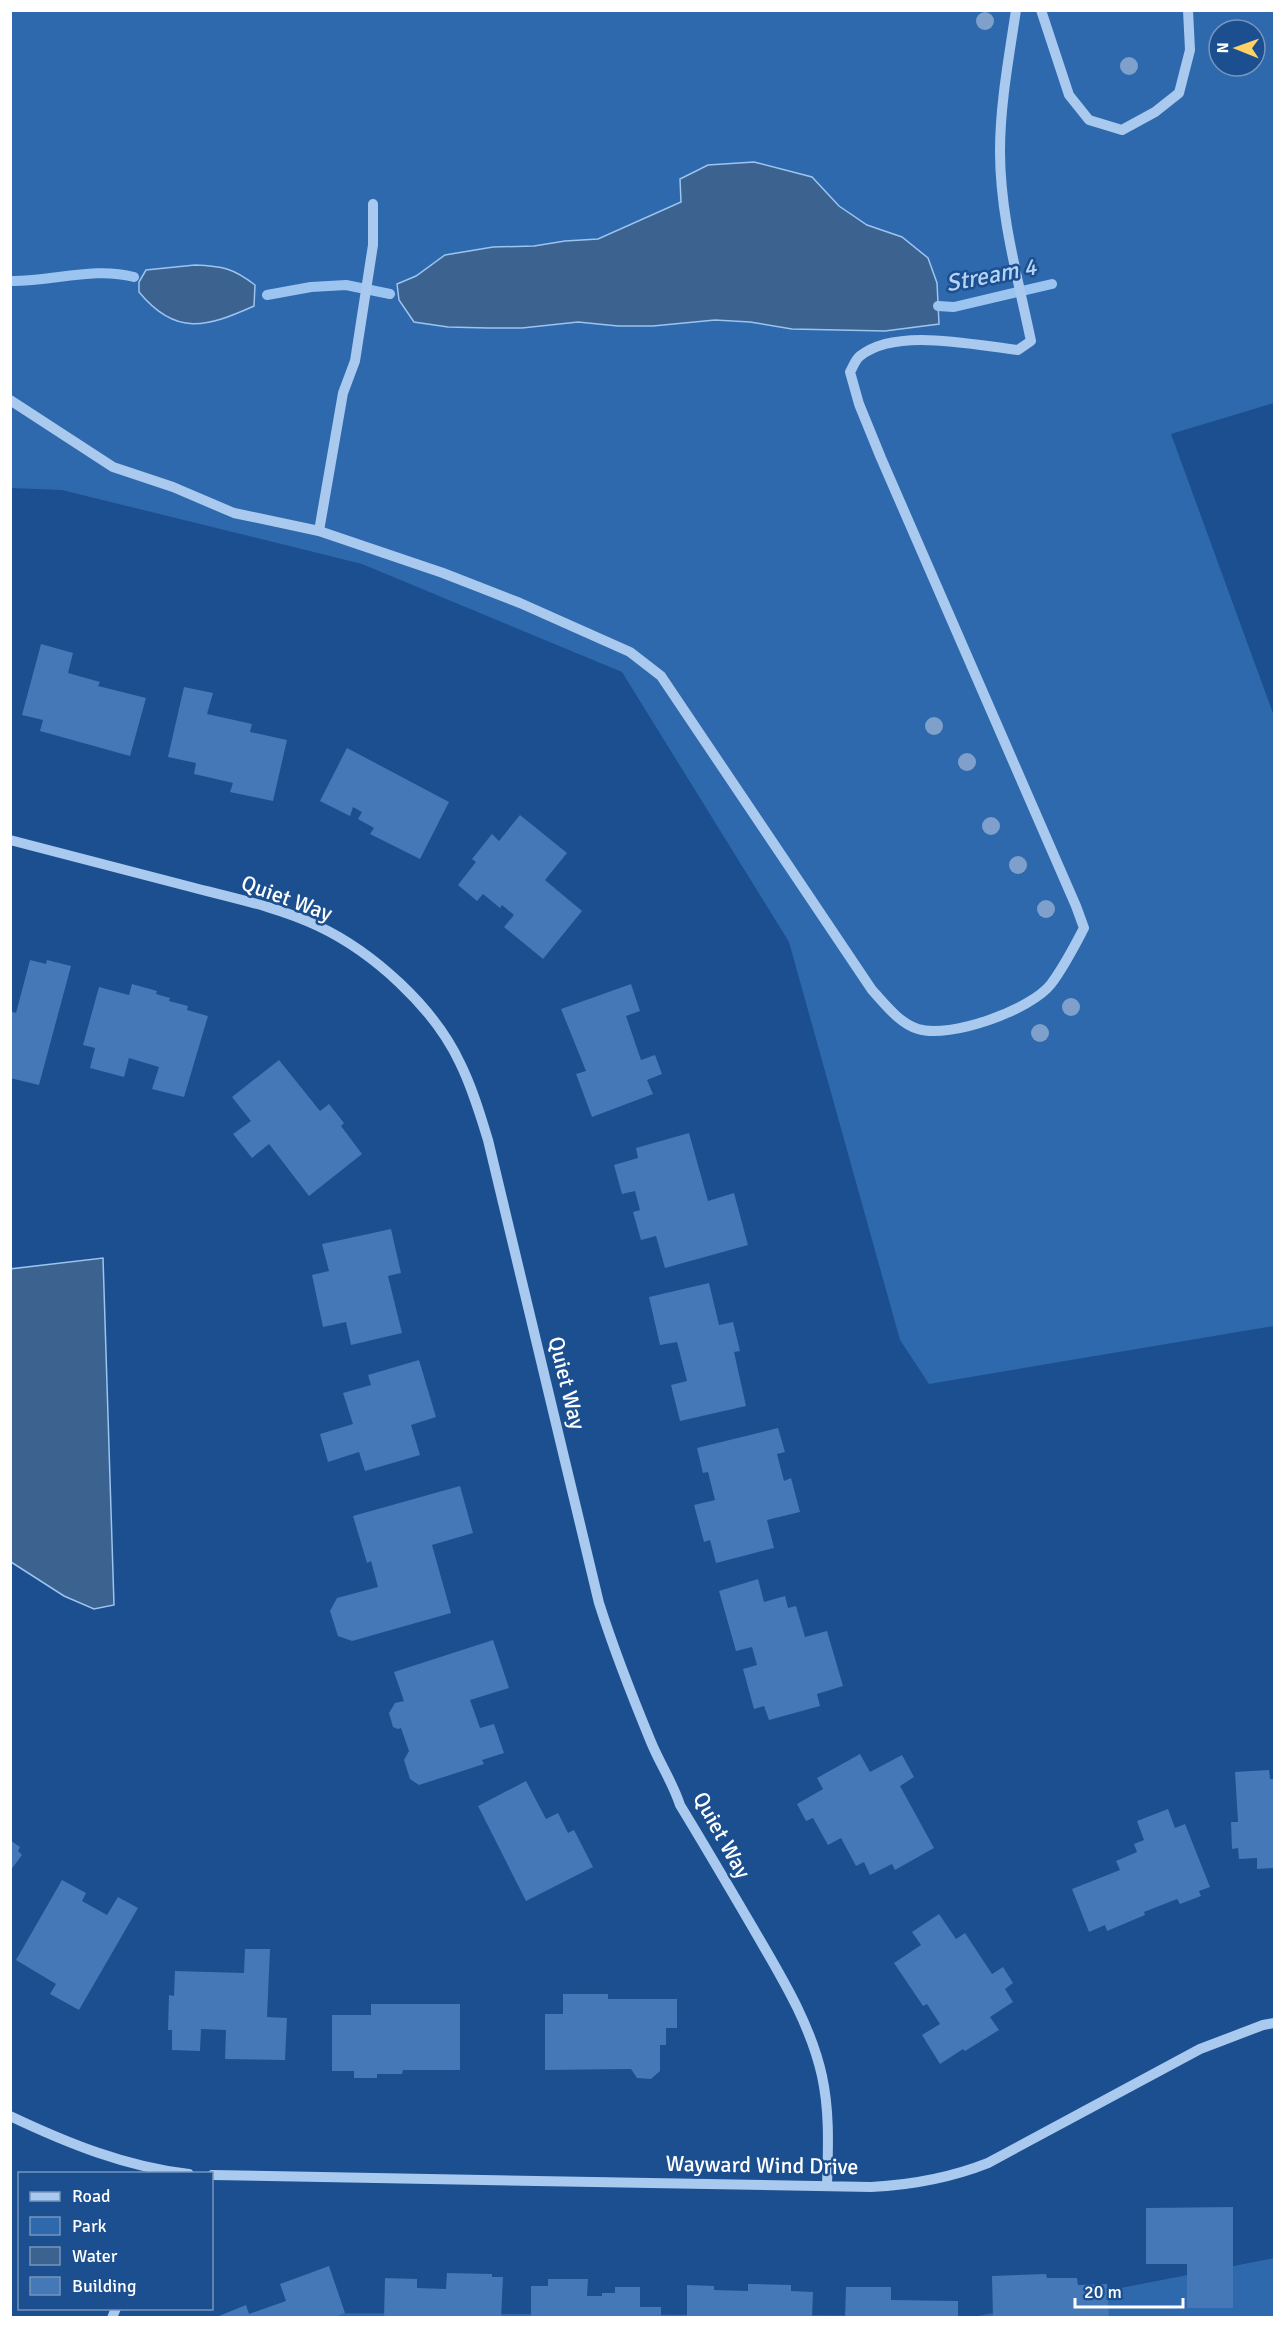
<svg xmlns="http://www.w3.org/2000/svg" width="1285" height="2328" font-family="Signika,sans-serif">
<style>
.green{fill:#2e69ad;fill-rule:evenodd}
.water{fill:#3c6290;stroke:#9cc4f0;stroke-width:1.5}
.lines{fill:none;stroke-linecap:round;stroke-linejoin:round}
.stream{stroke:#9cc4f0;stroke-width:10}
.building{fill:#4478b7}
.minor{stroke:#a9c9ee;stroke-width:10}
.tree{fill:#7ea0ca}
.labels{text-anchor:middle;dominant-baseline:central;stroke-width:5;stroke-linejoin:round;paint-order:stroke}
.street-label{font-size:22px;fill:#fff;stroke:#1b4f8f}
.water-label{font-size:24px;font-style:italic;fill:#b5d3f5;stroke:#1b4f8f}
</style>
<rect width="100%" height="100%" fill="#1b4f8f"/>
<path class="green" d="M11 11H1274V403L1171 434 1274 716V1326L929 1384 900 1340 789 942 622 672 362 564 62 490 11 488ZM1219 30H1255V66H1219Z
M1274 2258V2317L311 2318 312 2313 978 2316Z"/>
<path class="water" d="M754 162 812 177 839 206 867 225 902 237 928 258 937 283 939 324 885 331 792 329 750 322 715 320 653 326H618L578 322 522 328H488L448 327 414 322 399 300 397 284 416 276 445 255 493 247 534 246 565 241 598 239 681 202 680 179 708 165Z
M195 265C222 266 233 268 255 285L254 306C207 327 176 337 139 292V282L146 270Z
M103 1258 114 1605 94 1609 64 1596 11 1562 10 1269Z"/>
<g class="lines">
<path class="stream" d="M10 281C52 282 93 266 134 277
M267 295 311 287 346 285 390 294
M938 306 954 307 1052 284"/>
</g>
<path class="building" d="M41 644 73 653 68 673 100 682 98 686 146 698 130 756 40 731 43 720 22 715Z
M184 687 213 693 207 714 252 724 250 732 287 740 273 801 230 792 233 783 194 774 196 763 168 757Z
M347 748 449 802 420 859 370 834 374 828 358 819 362 812 353 807 350 816 320 801Z
M520 815 567 853 545 880 582 911 543 959 504 927 514 915 502 905 500 908 483 894 477 901 458 885 476 862 472 859 492 834 499 841Z
M30 960 46 964 47 960 71 966 39 1085 10 1078V1011L16 1013Z
M132 984 157 991 156 994 170 998 169 1001 188 1006 187 1010 208 1016 184 1097 152 1089 159 1067 129 1058 124 1077 90 1068 95 1048 83 1045 99 987 129 995Z
M631 984 640 1011 626 1016 641 1060 655 1055 662 1074 647 1080 653 1094 592 1117 576 1074 586 1071 561 1009Z
M279 1060 320 1111 329 1104 344 1123 341 1126 362 1154 309 1196 269 1144 252 1158 233 1134 251 1121 232 1097Z
M689 1133 708 1201 734 1193 748 1245 665 1268 656 1236 641 1240 633 1212 640 1210 635 1191 622 1194 614 1165 638 1158 636 1148Z
M391 1229 401 1273 388 1276 402 1333 351 1345 346 1322 323 1327 312 1275 329 1271 322 1244Z
M709 1283 719 1325 733 1322 740 1351 734 1352 746 1406 680 1421 671 1385 687 1381 677 1342 660 1345 649 1297Z
M419 1360 436 1417 411 1425 420 1455 365 1471 359 1452 328 1462 320 1434 353 1424 343 1393 371 1385 368 1375Z
M778 1428 785 1452 777 1454 784 1481 791 1478 800 1512 767 1520 774 1548 716 1563 710 1540 704 1542 694 1505 715 1500 708 1472 703 1473 697 1448Z
M460 1486 473 1533 432 1545 451 1613 352 1641 338 1636 330 1611 337 1598 378 1587 371 1561 367 1563 353 1516Z
M758 1579 764 1602 785 1596 788 1608 796 1606 805 1637 827 1631 843 1686 817 1694 820 1706 769 1720 764 1706 754 1709 743 1669 757 1665 752 1647 736 1651 719 1591Z
M493 1640 509 1688 470 1700 480 1728 494 1724 504 1753 482 1760 484 1764 419 1785 410 1779 404 1760 409 1751 401 1728 398 1729 393 1727 389 1713 395 1703 404 1701 394 1672Z
M860 1754 870 1772 902 1755 914 1777 900 1786 934 1848 895 1870 892 1864 870 1875 864 1862 856 1866 841 1838 828 1845 813 1818 806 1821 797 1804 823 1789 817 1778Z
M1269 1770 1270 1779H1274V1793H1273L1274 1868 1257 1869V1858L1239 1859 1238 1848 1232 1849 1231 1822H1238L1235 1772Z
M526 1781 546 1819 558 1813 568 1833 574 1830 593 1867 526 1901 478 1806Z
M1168 1809 1175 1828 1185 1824 1210 1887 1199 1891 1201 1896 1180 1904 1177 1899 1144 1912 1145 1915 1107 1931 1105 1925 1089 1932 1072 1889 1120 1870 1116 1861 1137 1852 1134 1844 1144 1840 1137 1821Z
M10 1840 20 1847 18 1851 22 1855 10 1871Z
M62 1880 86 1893 82 1901 107 1915 118 1897 138 1908 79 2010 50 1994 56 1984 16 1960Z
M939 1914 956 1939 965 1933 992 1974 1003 1967 1013 1983 1005 1989 1013 2002 990 2017 999 2030 965 2051 963 2049 940 2064 922 2035 940 2024 927 2004 923 2006 894 1963 921 1945 912 1932Z
M245 1949H270L267 2017 287 2018 285 2060 225 2059 226 2030 201 2029 200 2051 172 2050V2030H168L169 1995 174 1996 175 1971 244 1973Z
M563 1994H608V1999H677V2028H666V2045H660V2071L651 2079 637 2078 631 2069 545 2070V2014H563Z
M371 2004H460V2070H403L402 2074H377V2078H354V2071H332V2015H371Z
M1233 2207V2308H1187V2264H1146V2208Z
M329 2266 345 2313 332 2318H214L246 2305 249 2314 286 2301 280 2284Z
M447 2273 492 2274V2277H503L501 2318H384L385 2278 417 2279V2288L446 2289Z
M1046 2274 1047 2278H1077L1078 2285 1107 2284 1109 2318H993L992 2276Z
M548 2279H588L587 2296H602V2293H615V2287H640V2307H661V2318H531V2286H548Z
M748 2284 791 2285V2291L813 2292 812 2318H687V2285L714 2286V2290L748 2291Z
M846 2287H891V2300L958 2301V2318H845Z"/>
<g class="lines">
<path class="minor" d="M1041 10 1069 95 1089 120 1122 130 1155 112 1179 93 1190 50 1188 10
M373 204V245L355 361 343 393 319 531 443 573 520 603 630 652 661 676 872 990C885 1004 899 1023 918 1029 950 1039 1031 1010 1051 984 1064 967 1074 947 1084 928L1076 906 881 458 859 404 850 372C853 367 855 360 860 356 895 327 974 345 1018 350L1031 341C1018 278 1000 216 1000 151 1000 105 1009 57 1016 10
M10 400 113 467 173 487 234 513 319 531
M10 840C71 856 131 872 191 887 233 898 278 907 318 926 373 952 434 1007 460 1063 472 1087 480 1114 488 1140L599 1603C614 1650 632 1696 651 1742 660 1764 673 1783 680 1805 705 1846 729 1887 753 1928 780 1975 810 2022 822 2076 830 2113 828 2149 827 2186
M10 2116C67 2143 126 2167 189 2174
M212 2175 871 2187C911 2185 950 2178 988 2163L1200 2049 1263 2025 1274 2023
M112 2318 116 2308"/>
</g>
<g class="tree">
<circle cx="985" cy="21" r="9"/>
<circle cx="1129" cy="66" r="9"/>
<circle cx="934" cy="726" r="9"/>
<circle cx="967" cy="762" r="9"/>
<circle cx="991" cy="826" r="9"/>
<circle cx="1018" cy="865" r="9"/>
<circle cx="1046" cy="909" r="9"/>
<circle cx="1071" cy="1007" r="9"/>
<circle cx="1040" cy="1033" r="9"/>
</g>
<g class="labels">
<g class="street-label">
<text transform="translate(287 898) rotate(20)">Quiet Way</text>
<text transform="translate(567 1383) rotate(76)">Quiet Way</text>
<text transform="translate(722 1835) rotate(61)">Quiet Way</text>
<text transform="translate(762 2165) rotate(1)">Wayward Wind Drive</text>
</g>
<g class="water-label">
<text transform="translate(991 275) rotate(-11)">Stream 4</text>
</g>
</g>
<rect width="1285" height="2328" fill="none" stroke="#ffffff" stroke-width="24"/>
<rect x="18" y="2172" width="195" height="138" fill="#1b4f8f" stroke="#7695bc" stroke-width="1.5"/>
<rect x="30" y="2192" width="30" height="9" fill="#a9c9ee" stroke="#7695bc" stroke-width="1.5"/>
<text x="72" y="2202" font-size="18" fill="#ffffff">Road</text>
<rect x="30" y="2217" width="30" height="18" fill="#2e69ad" stroke="#7695bc" stroke-width="1.5"/>
<text x="72" y="2232" font-size="18" fill="#ffffff">Park</text>
<rect x="30" y="2247" width="30" height="18" fill="#3c6290" stroke="#7695bc" stroke-width="1.5"/>
<text x="72" y="2262" font-size="18" fill="#ffffff">Water</text>
<rect x="30" y="2277" width="30" height="18" fill="#4478b7" stroke="#7695bc" stroke-width="1.5"/>
<text x="72" y="2292" font-size="18" fill="#ffffff">Building</text>
<g transform="translate(1237 48) rotate(271)"><circle r="28" fill="#1b4f8f" stroke="#7695bc" stroke-width="1.5"/>
<path d="M0-4.5L10 22L0 15L-10 22Z" fill="#ffd166"/>
<text y="-9" font-size="16" font-weight="bold" text-anchor="middle" fill="#ffffff">N</text>
</g>
<path d="M1075 2298v9h108v-9" fill="none" stroke="#ffffff" stroke-width="3"/>
<text x="1084" y="2298" font-size="18" fill="#ffffff" stroke="#1b4f8f" stroke-width="4.5" paint-order="stroke">20 m</text>
</svg>
